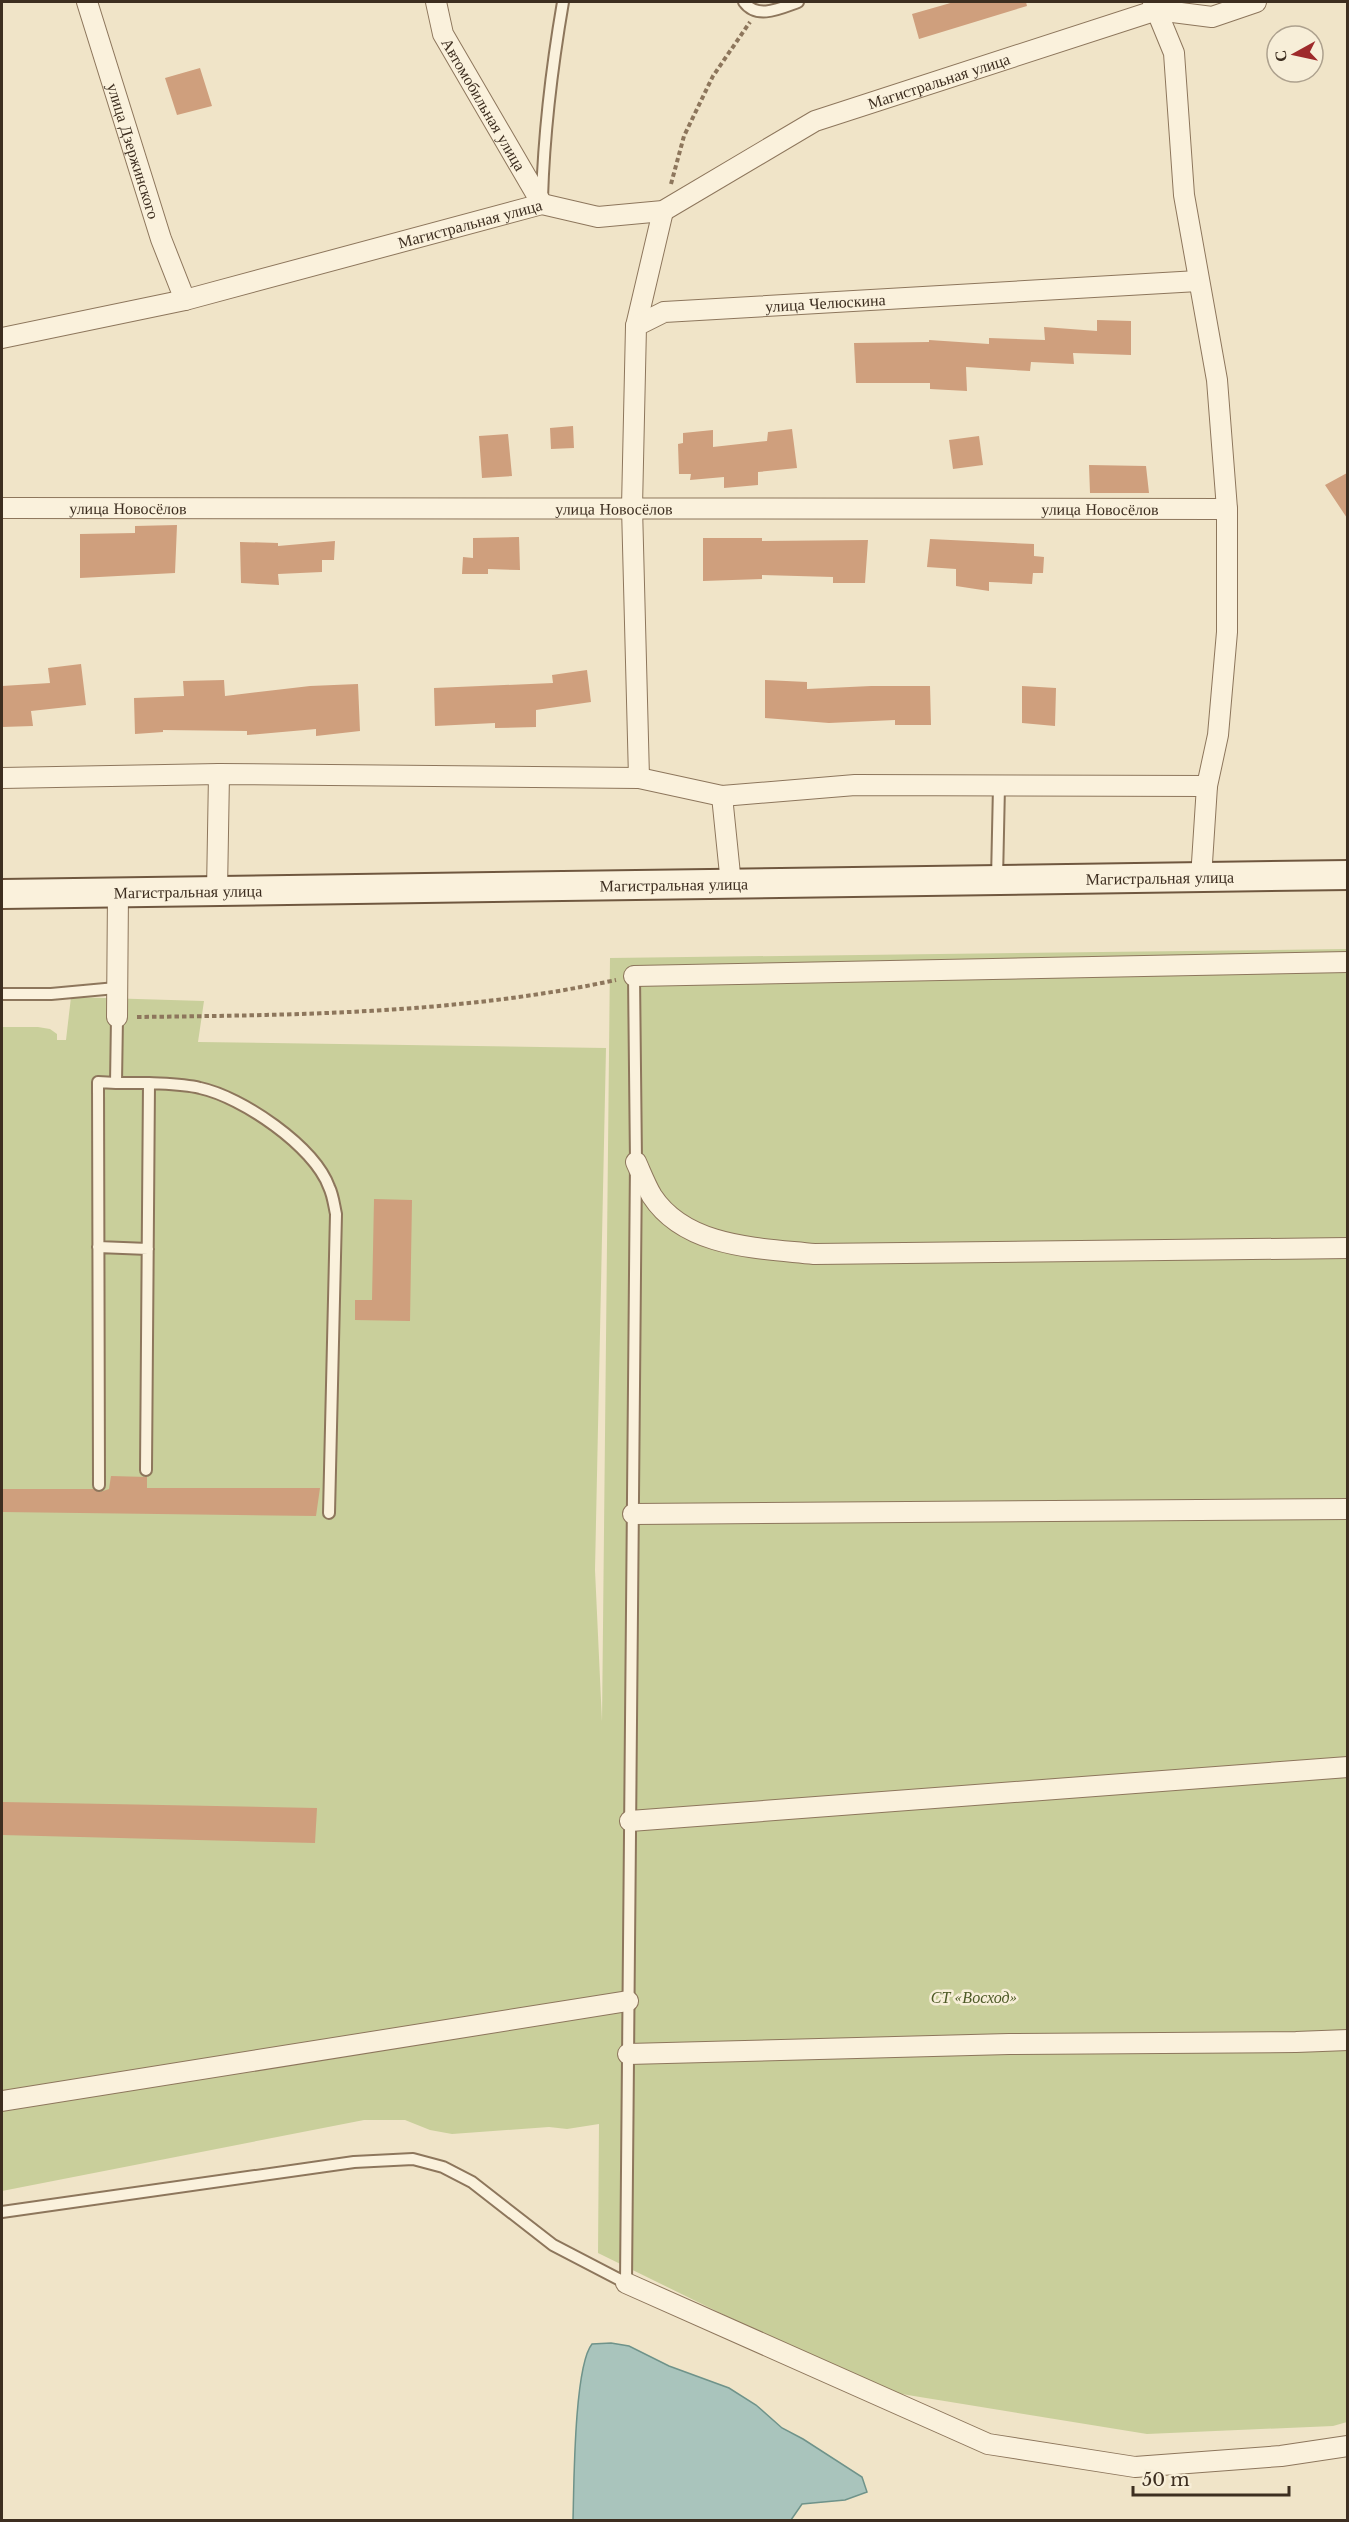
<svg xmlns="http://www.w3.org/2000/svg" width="1349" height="2522" font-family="'Libre Baskerville',serif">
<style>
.green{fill:#c9cf9b}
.water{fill:#a9c4bc;stroke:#6f938a;stroke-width:1.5}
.building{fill:#cf9f7d}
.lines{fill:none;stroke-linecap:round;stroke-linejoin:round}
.lane-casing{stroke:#8d765c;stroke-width:14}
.street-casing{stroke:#8d765c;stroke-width:22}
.secondary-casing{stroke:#6f573f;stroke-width:32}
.path{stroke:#8d765c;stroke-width:4;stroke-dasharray:4.5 3;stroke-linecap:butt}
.lane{stroke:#faf1dc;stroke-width:10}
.street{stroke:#faf1dc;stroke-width:20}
.secondary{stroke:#faf1dc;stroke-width:28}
.labels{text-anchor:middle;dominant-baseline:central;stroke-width:5;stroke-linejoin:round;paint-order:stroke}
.street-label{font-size:16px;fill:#3d2e20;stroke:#f7eed8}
.park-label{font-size:16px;font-style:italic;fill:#4d5a26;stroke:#f7eed8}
</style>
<rect width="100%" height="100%" fill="#f0e4c8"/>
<path class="green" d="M1347 949V2422L1333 2426 1147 2434 877 2390 598 2253 599 2124 567 2129 549 2127 452 2134 430 2130 405 2120H364L2 2191V1027H38L50 1029 57 1034V1040H66L71 997 204 1001 198 1042 606 1048 595 1570 602 1722 610 958Z"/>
<path class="water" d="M611 2343 629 2346 669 2366 729 2388 756 2405 782 2428 803 2439 862 2477 867 2492 845 2500 802 2504 791 2520H573C574 2487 574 2366 592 2344Z"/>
<path class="building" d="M954 2H1026L1027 6 919 39 912 14Z
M200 68 212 106 177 115 165 78Z
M1097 320 1131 321V355L1073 353 1074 364 1031 362 1030 371 966 367 967 391 930 389V383H856L854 343 929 342V340L989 344V338L1045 340 1044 327 1097 331Z
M573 426 574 448 551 449 550 428Z
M792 429 797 468 758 472V485L724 488V477L690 480 691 474H679L678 444 683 443V433L713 430V447L767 441 768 432Z
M508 434 512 476 482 478 479 436Z
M979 436 983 465 953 469 949 440Z
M1089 465 1146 466 1149 493H1090Z
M1347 473V518L1325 485Z
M177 525 175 573 80 578V534L135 533V526Z
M519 537 520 570 488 569V574H462L463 557 473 558V538Z
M703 538H762V541L868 540 865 583H833V577L762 575V579L703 581Z
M930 539 1034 544V556L1044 557 1043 573H1033L1032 584 989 582V591L956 586V569L927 567Z
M335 541 334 560H322V572L278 574 279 585 241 583 240 542 278 543V546Z
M81 664 86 705 31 711 33 726 2 727V686L50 683 48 668Z
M587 670 591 702 536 710V727L495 728V723L435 726 434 688 553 683 552 675Z
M224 680 225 696 310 686 358 684 360 731 316 736V729L247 735V731L163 730V732L135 734 134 698 184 696 183 681Z
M765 680 807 682V689L871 686H930L931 725H895V720L829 723 765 718Z
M1022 686 1056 688 1055 726 1022 723Z
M374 1199 412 1200 410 1321 355 1320V1300H372Z
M111 1476 147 1477V1488H320L316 1516 2 1512V1489H93L100 1492 109 1489Z
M2 1802 317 1808 315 1843 2 1835Z"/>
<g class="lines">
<g class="lane-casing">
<path id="lane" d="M744 2C757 20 781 8 798 2
M542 198C544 132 552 66 563 2
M997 879 999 786
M2 994H51L116 988
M116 1083H149L146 1470
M149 1083C166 1084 184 1084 200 1088 242 1097 314 1146 329 1187 333 1195 334 1205 336 1214L329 1513
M98 1247 148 1249
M99 1485 98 1082 116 1083 117 1017
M2 2212 354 2162 413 2159 443 2167 472 2182 553 2245 626 2283 636 1162 634 976"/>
</g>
<g class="street-casing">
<g id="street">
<path id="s1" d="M87 2 161 239 185 300"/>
<path id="s2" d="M436 2 443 34 542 204"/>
<path d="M1153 2 1174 53 1184 195 1217 380 1227 509V632L1218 735 1207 786 1201 878"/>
<path d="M636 326 663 211"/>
<path id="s3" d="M2 338 185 300 542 204 598 217 663 211 815 121 1157 10 1212 17 1256 2"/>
<path id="s4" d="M2 508 1227 509"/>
<path d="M2 778 219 774 639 778 722 796 855 785 1207 786"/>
<path id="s5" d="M639 778 632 507 636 326 664 312 1198 281"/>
<path d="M722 796 731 884"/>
<path d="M217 891 219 774"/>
<path d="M634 976 1348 962"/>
<path d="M117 1017 118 892"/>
<path d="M636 1162C641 1173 646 1186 652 1196 686 1248 759 1248 814 1254L1348 1248"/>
<path d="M633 1514 1348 1509"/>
<path d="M630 1821 1348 1767"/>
<path d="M628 2054 1009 2044 1296 2042 1348 2040"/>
<path d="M2 2101 628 2001"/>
<path d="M626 2283 988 2444 1135 2467 1281 2456 1348 2446"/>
</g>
</g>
<g class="secondary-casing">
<g id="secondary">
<path id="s6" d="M2 894 1348 875"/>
</g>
</g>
<path class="path" d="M671 184 684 136 713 76 750 22
M137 1017C297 1015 458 1014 616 980"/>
<use href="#lane" class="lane"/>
<use href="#street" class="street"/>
<use href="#secondary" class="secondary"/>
</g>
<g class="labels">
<g class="street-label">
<text stroke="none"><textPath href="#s3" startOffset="986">Магистральная улица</textPath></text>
<text stroke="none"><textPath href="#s2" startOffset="114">Автомобильная улица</textPath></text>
<text stroke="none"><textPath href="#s1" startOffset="156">улица Дзержинского</textPath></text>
<text stroke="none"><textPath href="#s3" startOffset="482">Магистральная улица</textPath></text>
<text stroke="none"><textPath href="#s5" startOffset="645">улица Челюскина</textPath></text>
<text stroke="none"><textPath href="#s4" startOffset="126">улица Новосёлов</textPath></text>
<text stroke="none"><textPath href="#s4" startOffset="612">улица Новосёлов</textPath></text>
<text stroke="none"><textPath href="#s4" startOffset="1098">улица Новосёлов</textPath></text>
<text stroke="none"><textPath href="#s6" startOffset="1158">Магистральная улица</textPath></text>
<text stroke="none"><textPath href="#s6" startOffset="672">Магистральная улица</textPath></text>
<text stroke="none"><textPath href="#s6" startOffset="186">Магистральная улица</textPath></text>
</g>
<g class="park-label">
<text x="974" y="1997">СТ «Восход»</text>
</g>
</g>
<rect width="1349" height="2522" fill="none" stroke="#3d2e20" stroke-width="6"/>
<g transform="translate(1295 54) rotate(262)"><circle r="28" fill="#f7eed8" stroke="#ada18e" stroke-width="1.5"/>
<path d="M0-4.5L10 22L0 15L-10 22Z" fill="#9e2a2b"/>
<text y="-9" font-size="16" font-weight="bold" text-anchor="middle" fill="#3d2e20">С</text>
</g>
<path d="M1133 2486v9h156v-9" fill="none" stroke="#3d2e20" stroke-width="3"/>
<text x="1142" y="2486" font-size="18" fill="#3d2e20" stroke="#f7eed8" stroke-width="4.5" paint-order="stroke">50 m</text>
</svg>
